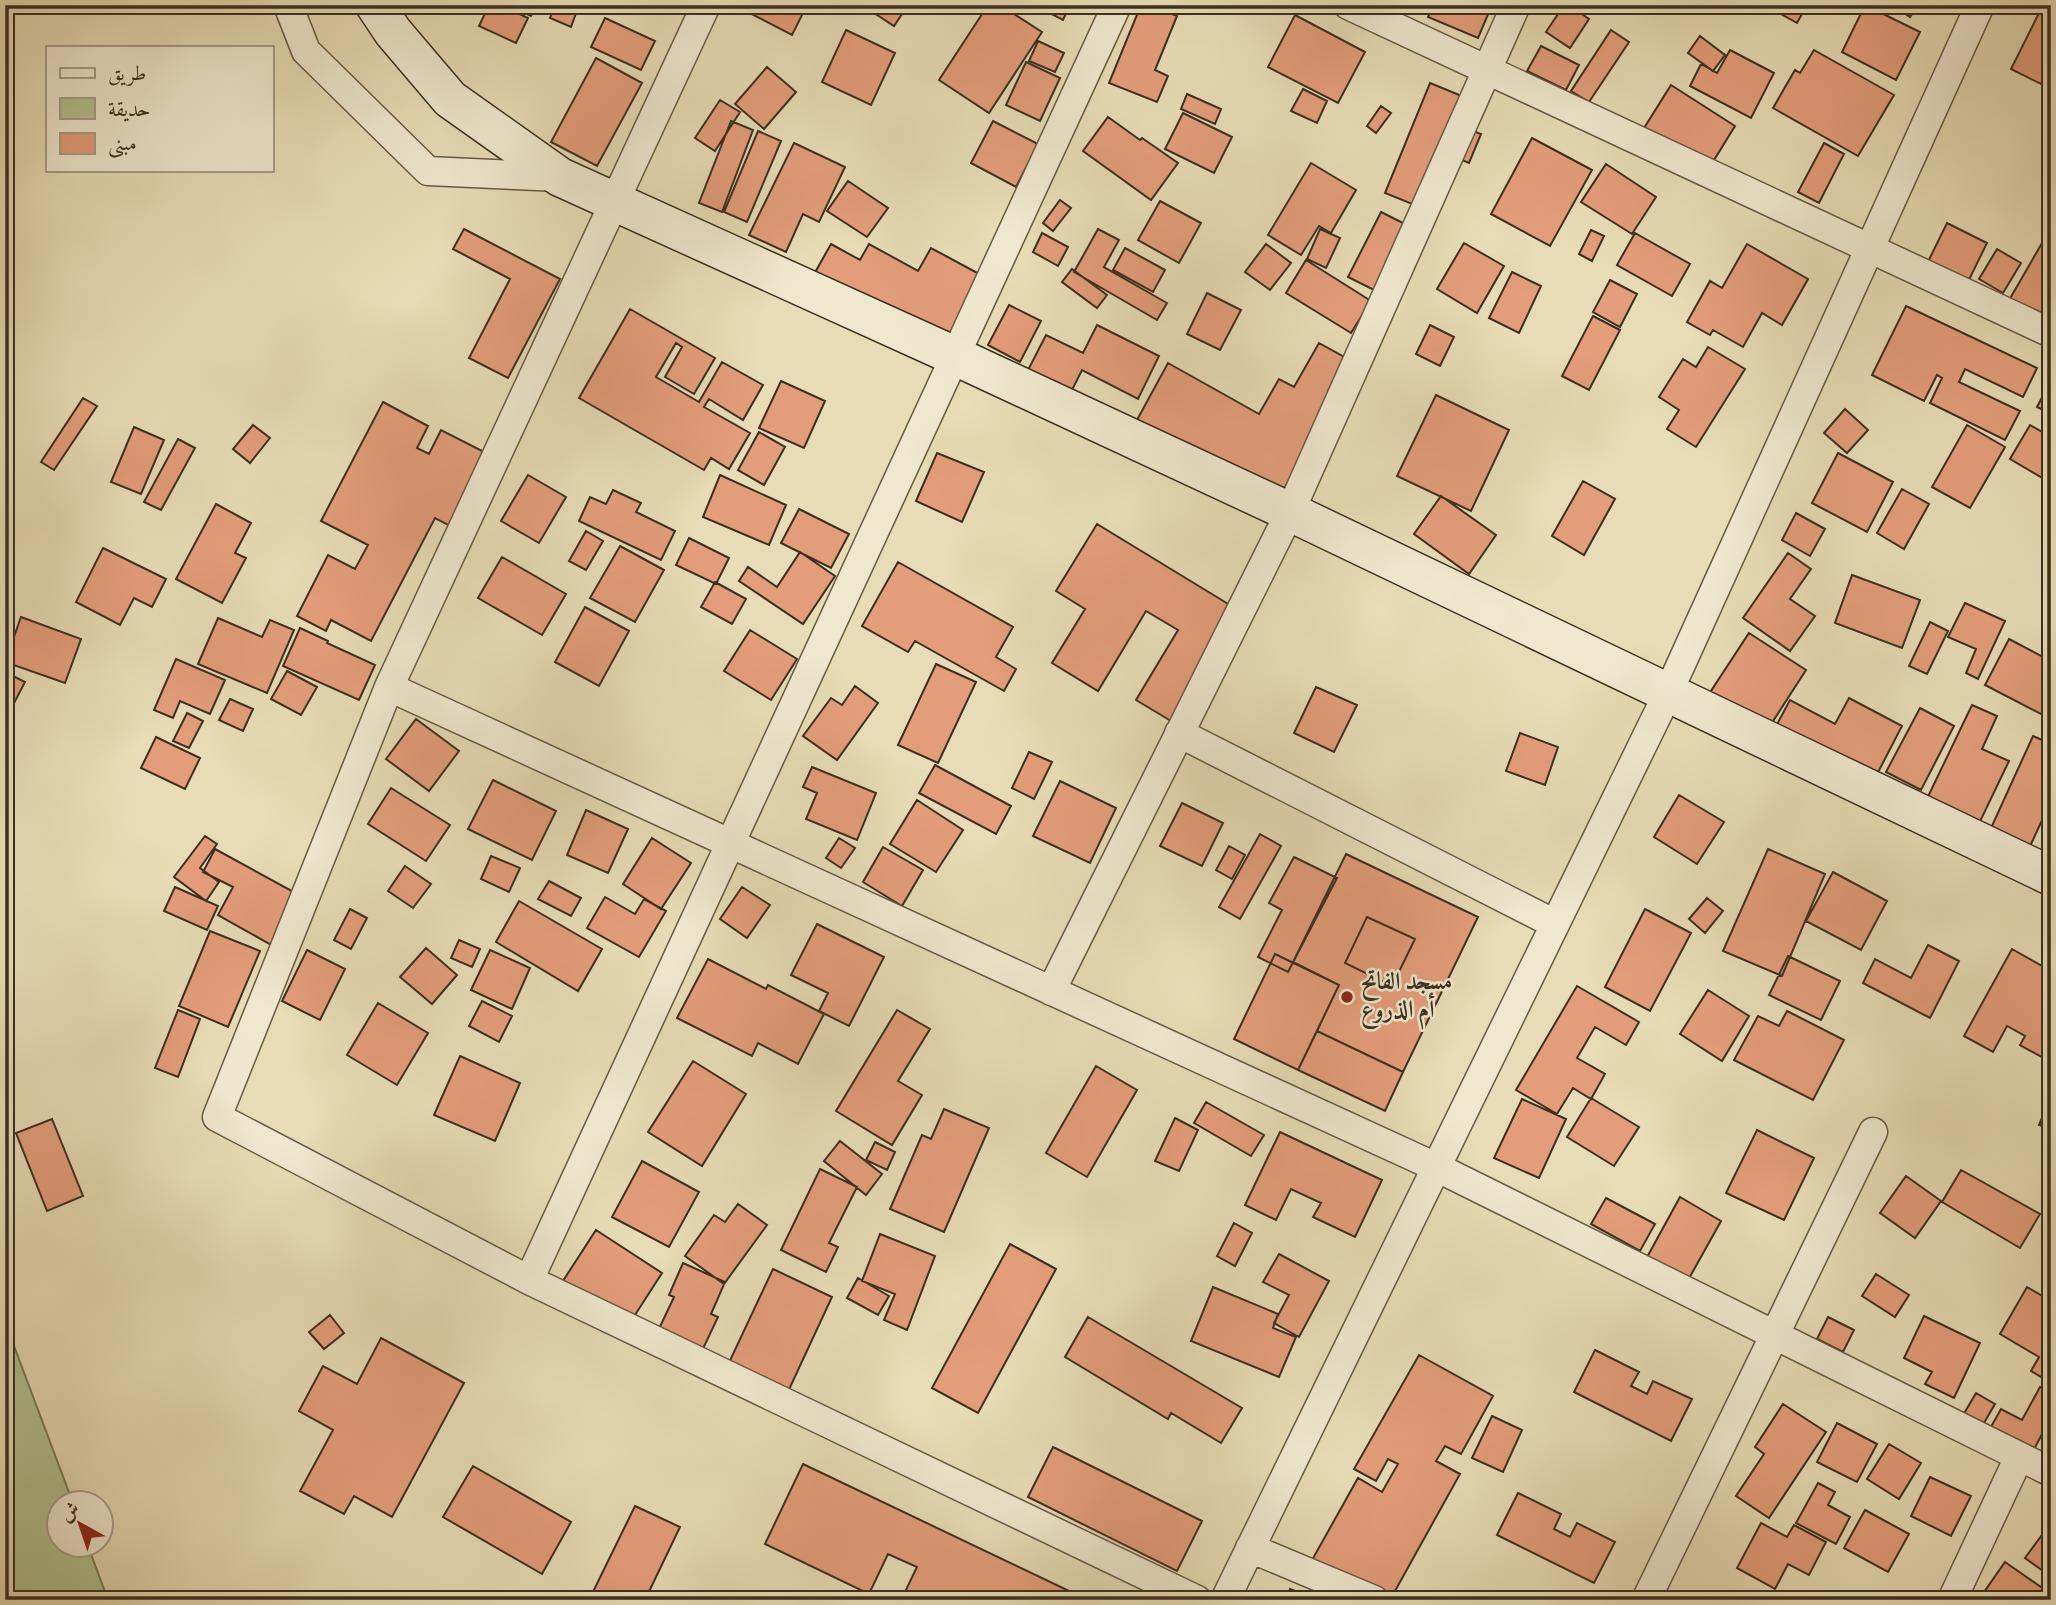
<svg xmlns="http://www.w3.org/2000/svg" width="2056" height="1605" font-family="Vollkorn,Amiri,serif">
<style>
.green{fill:#b2c190;stroke:#777858;stroke-width:2}
.building{fill:#e49d7b;stroke:#3c2f1f;stroke-width:2}
.lines{fill:none;stroke-linecap:round;stroke-linejoin:round}
.minor-casing{stroke:#675a44;stroke-width:31}
.secondary-casing{stroke:#3c2f1f;stroke-width:41}
.minor{stroke:#efe8cf;stroke-width:28}
.secondary{stroke:#efe8cf;stroke-width:38}
.poi-dot{fill:#8f2418;stroke:#efe8cf;stroke-width:2.5}
.labels{text-anchor:middle;dominant-baseline:central;stroke-width:5;stroke-linejoin:round;paint-order:stroke}
.poi-label{font-size:24px;font-weight:bold;fill:#3c2f1f;stroke:#efe8cf;text-anchor:start}
</style>
<rect width="100%" height="100%" fill="#e7dcb5"/>
<filter id="stains"><feTurbulence type="fractalNoise" baseFrequency=".00286" numOctaves="4"/><feColorMatrix values="0 0 0 0 .2 0 0 0 0 .09 0 0 0 0 .02 0 0 0 .5 -.17"/></filter>
<radialGradient id="worn" r=".72"><stop offset=".6" stop-color="#630" stop-opacity="0"/><stop offset="1" stop-color="#630" stop-opacity=".3"/></radialGradient>
<path class="green" d="M8 1330 73 1503 60 1504V1546H88L108 1600H5V1331Z"/>
<path class="building" d="M489 5H500L528 18 516 43 479 26Z
M507 5H536L531 16Z
M555 5H579L571 27 550 18Z
M739 5H807L792 35 738 7Z
M862 5H908L894 26Z
M988 5H1000L1042 32 989 113 939 80Z
M1034 5H1070L1063 20Z
M1141 5H1150L1177 16 1155 70 1168 76 1157 102 1109 83Z
M1433 5H1492L1478 38 1428 17Z
M1564 5H1569L1589 19 1570 48 1546 32Z
M1765 5H1807L1797 23Z
M1865 5 1920 32 1896 80 1842 52Z
M1893 5H1918L1910 17Z
M2043 5H2051V89L2011 69Z
M1295 15 1365 52 1338 103 1268 67Z
M605 18 655 41 641 70 591 47Z
M846 30 895 53 871 105 822 82Z
M1611 30 1629 42 1589 102 1571 91Z
M1700 36 1725 55 1713 71 1688 53Z
M1038 41 1064 53 1055 72 1029 61Z
M1541 46 1579 65 1566 90 1527 71Z
M1730 50 1774 73 1751 118 1690 86 1701 64 1717 73Z
M1814 50 1894 95 1858 156 1773 108 1795 70 1800 73Z
M596 58 642 83 597 166 551 142Z
M1026 62 1060 78 1040 121 1006 105Z
M767 67 796 92 764 129 735 104Z
M1430 83 1479 103 1468 129 1481 134 1469 163 1455 157 1432 212 1385 193Z
M1671 85 1735 126 1706 173 1641 133Z
M1303 89 1327 101 1317 123 1291 111Z
M1187 94 1221 109 1215 124 1181 109Z
M720 100 740 112 715 151 695 138Z
M1381 106 1391 113 1376 133 1367 126Z
M1183 113 1232 137 1214 173 1165 149Z
M1108 117 1140 140 1142 138 1178 163 1151 200 1083 151Z
M731 121 753 130 722 212 699 203Z
M993 121 1038 144 1016 187 971 163Z
M758 131 781 141 747 222 724 212Z
M1532 138 1592 170 1550 246 1491 214Z
M794 143 845 167 819 222 803 214 786 252 749 235Z
M1824 143 1844 154 1819 203 1798 192Z
M1311 163 1356 190 1331 233 1319 226 1301 255 1268 235Z
M1606 164 1656 197 1632 234 1581 202Z
M848 181 888 208 867 237 827 211Z
M1060 200 1071 208 1053 231 1043 223Z
M1160 201 1201 223 1179 263 1138 240Z
M1381 212 1413 228 1380 293 1348 277Z
M1947 223 1987 243 1963 292 1923 272Z
M464 229 560 279 508 378 469 358 510 279 453 249Z
M1098 229 1119 240 1104 267 1167 303 1157 320 1074 272Z
M1320 229 1340 238 1326 268 1307 259Z
M1591 230 1604 236 1592 261 1579 254Z
M1042 233 1068 247 1058 266 1033 252Z
M1635 233 1690 264 1672 296 1617 265Z
M1464 243 1504 266 1477 313 1437 289Z
M2042 243 2051 247V336L2004 309Z
M831 244 860 260 869 244 918 271 931 248 983 276 947 340 808 285Z
M1266 244 1291 263 1270 290 1245 272Z
M1747 244 1808 279 1782 325 1762 313 1743 347 1713 330 1710 335 1687 322 1710 281 1722 288Z
M1125 248 1165 270 1153 292 1113 270Z
M1997 249 2021 263 2003 293 1979 279Z
M1306 260 1371 301 1351 333 1286 293Z
M1072 269 1107 295 1097 308 1062 282Z
M1512 272 1541 286 1519 333 1489 318Z
M1610 280 1637 294 1620 327 1593 312Z
M1207 293 1241 310 1220 350 1187 334Z
M1009 305 1041 321 1020 362 988 345Z
M1906 306 2037 368 2023 397 1965 369 1959 382 2020 411 2005 440 1930 403 1942 378 1937 375 1924 401 1872 375Z
M630 309 715 358 694 394 665 377 682 347 676 343 656 377 699 402 722 362 763 385 743 420 709 399 704 407 750 433 729 469 711 458 704 470 579 398Z
M1593 316 1620 330 1589 390 1562 376Z
M1097 325 1159 356 1138 399 1082 370 1070 394 1027 372 1046 335 1083 353Z
M1430 325 1454 337 1440 366 1416 354Z
M1319 343 1346 358 1328 391 1336 396 1277 502 1137 420 1168 363 1259 414 1279 379 1294 387Z
M1708 347 1745 369 1696 447 1667 429 1679 410 1659 397 1683 359 1696 367Z
M5 376 12 380 5 391Z
M2051 380V414L2037 407Z
M781 381 825 401 804 448 759 428Z
M1436 395 1509 430 1471 511 1397 476Z
M83 398 97 406 54 470 41 462Z
M383 402 428 426 417 448 429 454 441 430 492 456 454 528 435 518 371 641 331 620 326 631 297 616 328 555 355 569 368 545 321 521Z
M1845 409 1868 430 1847 453 1824 433Z
M253 425 270 438 250 463 233 449Z
M1967 425 2005 447 1970 508 1932 487Z
M2030 425 2051 437V483L2010 459Z
M134 427 164 440 141 494 111 482Z
M759 432 785 447 764 485 738 470Z
M178 439 195 448 161 510 144 502Z
M937 453 984 472 962 522 916 501Z
M1838 453 1893 482 1867 532 1812 503Z
M528 475 566 497 539 543 501 521Z
M720 475 786 505 769 545 703 517Z
M1583 481 1615 499 1584 555 1552 536Z
M1902 489 1929 504 1904 549 1877 533Z
M613 490 641 503 636 512 675 531 661 560 579 521 590 497 606 504Z
M1441 496 1496 535 1469 574 1414 534Z
M216 504 251 523 235 553 246 558 222 603 176 579Z
M799 509 849 534 831 568 781 543Z
M1796 513 1825 529 1810 556 1782 540Z
M1097 524 1243 613 1176 724 1136 700 1178 630 1146 611 1098 691 1052 663 1085 609 1056 591Z
M586 531 603 541 586 570 569 561Z
M689 538 729 558 716 584 676 565Z
M620 546 664 570 635 622 590 598Z
M103 548 166 579 152 607 134 598 120 625 76 602Z
M800 552 835 576 803 624 739 581 748 567 777 587Z
M1788 553 1811 569 1790 599 1815 616 1790 651 1743 618Z
M502 557 566 594 542 635 478 598Z
M898 562 1013 627 996 657 1016 669 1004 691 915 641 908 652 862 626Z
M1852 575 1920 600 1902 648 1835 623Z
M715 582 746 599 732 624 701 607Z
M1965 603 2005 621 1978 679 1966 673 1976 649 1948 637Z
M585 607 629 631 599 686 555 662Z
M21 617 81 639 65 683 5 662Z
M218 618 262 637 270 620 294 630 267 693 198 664Z
M1930 622 1948 631 1927 674 1909 666Z
M300 628 328 641 327 643 375 665 359 700 283 666Z
M750 630 797 659 771 700 724 671Z
M1749 633 1806 670 1766 732 1709 694Z
M2009 639 2051 661V705L2045 716 1985 685Z
M176 659 225 680 210 714 180 701 173 718 154 710Z
M936 664 976 682 938 763 898 745Z
M287 671 317 687 301 715 271 699Z
M5 672 25 682 11 709 5 706Z
M855 686 878 703 837 760 803 736 831 698 842 705Z
M1316 687 1357 705 1334 752 1294 733Z
M1849 698 1902 726 1874 780 1775 728 1790 700 1835 724Z
M230 699 253 709 243 731 219 720Z
M1972 705 1997 716 1982 749 2009 761 1975 832 1923 807Z
M1920 708 1954 726 1921 790 1886 772Z
M187 713 203 721 189 748 173 741Z
M416 719 459 751 429 791 386 759Z
M1520 733 1558 747 1545 785 1506 771Z
M2033 736 2051 744V801L2025 857 1986 839Z
M156 737 200 758 185 789 141 768Z
M1029 752 1052 762 1034 799 1012 788Z
M935 765 1011 806 996 834 919 793Z
M812 767 876 793 857 840 806 819 817 793 803 787Z
M493 780 556 811 532 860 468 829Z
M1060 781 1116 808 1090 863 1033 836Z
M391 788 450 825 426 861 368 824Z
M1679 795 1724 822 1697 864 1654 837Z
M917 800 963 830 936 872 890 844Z
M1182 803 1223 823 1202 866 1160 846Z
M586 810 628 829 608 873 567 855Z
M1260 834 1281 846 1240 919 1219 907Z
M205 836 217 844 200 868 219 882 206 901 174 877Z
M652 838 691 863 661 909 623 884Z
M839 838 855 848 841 868 826 858Z
M1229 846 1245 855 1232 879 1216 870Z
M883 847 923 870 902 906 863 882Z
M215 849 310 901 282 951 218 915 233 887 203 872Z
M1768 849 1825 874 1782 976 1723 951Z
M1346 854 1478 917 1403 1072 1317 1031 1339 985 1293 962Z
M491 856 520 868 509 892 481 879Z
M1294 857 1337 878 1288 972 1258 957 1282 910 1269 903Z
M405 866 431 884 413 908 388 891Z
M1833 872 1887 901 1861 950 1806 921Z
M549 881 581 898 571 916 538 899Z
M175 887 218 906 207 930 164 911Z
M742 887 770 905 747 938 720 919Z
M605 897 635 914 644 899 666 911 639 957 587 928Z
M1707 898 1723 911 1705 933 1689 919Z
M519 901 602 949 578 991 496 942Z
M350 909 367 918 351 949 334 940Z
M1645 909 1691 933 1650 1011 1605 987Z
M1367 917 1415 939 1392 986 1345 963Z
M817 924 884 957 849 1026 819 1011 828 993 791 975Z
M210 931 260 951 228 1027 179 1006Z
M459 940 480 949 472 967 451 958Z
M1928 945 1959 961 1930 1018 1863 983 1875 959 1911 978Z
M426 948 457 975 432 1004 400 977Z
M2012 949 2051 971V1053L2047 1060 2020 1045 2025 1036 2007 1026 1993 1052 1964 1036Z
M307 950 345 969 320 1020 282 1001Z
M490 950 530 968 512 1009 471 990Z
M1275 954 1339 985 1298 1070 1234 1039Z
M1788 956 1840 981 1821 1020 1769 995Z
M708 959 766 989 768 985 824 1014 798 1064 758 1043 752 1056 677 1018Z
M1577 986 1639 1022 1626 1045 1595 1027 1577 1058 1605 1074 1591 1099 1573 1088 1557 1114 1516 1090Z
M1708 990 1749 1016 1722 1061 1680 1034Z
M482 1001 512 1016 499 1042 469 1026Z
M378 1003 428 1033 397 1085 347 1055Z
M178 1010 200 1019 178 1077 155 1068Z
M897 1010 930 1029 898 1081 922 1095 892 1145 836 1111Z
M1787 1011 1844 1040 1813 1100 1734 1060 1758 1016 1779 1026Z
M1317 1031 1403 1072 1385 1111 1298 1070Z
M460 1056 520 1083 495 1141 434 1115Z
M693 1061 746 1094 702 1166 648 1132Z
M1096 1066 1137 1090 1087 1177 1046 1153Z
M2051 1097V1129L2039 1125Z
M1591 1098 1639 1127 1614 1166 1567 1137Z
M1522 1099 1566 1119 1539 1178 1494 1158Z
M1206 1102 1264 1135 1251 1156 1194 1123Z
M944 1109 989 1128 944 1232 890 1209 922 1135 931 1139Z
M1175 1118 1198 1130 1179 1171 1155 1161Z
M52 1119 83 1196 47 1211 16 1133Z
M1757 1130 1814 1158 1784 1220 1726 1193Z
M1280 1132 1382 1180 1355 1237 1313 1217 1321 1203 1291 1189 1276 1220 1245 1205Z
M840 1141 882 1174 866 1195 824 1161Z
M875 1142 895 1152 887 1170 866 1160Z
M642 1161 699 1192 669 1247 612 1217Z
M820 1169 857 1187 829 1243 838 1247 826 1272 781 1250Z
M1961 1170 2040 1214 2020 1248 1942 1202Z
M1906 1176 1941 1201 1915 1238 1880 1213Z
M1680 1197 1721 1221 1687 1282 1646 1259Z
M1606 1198 1655 1224 1640 1251 1591 1224Z
M738 1204 767 1225 724 1284 685 1256 714 1215 725 1222Z
M1234 1223 1252 1233 1235 1266 1217 1256Z
M596 1230 662 1273 626 1329 559 1287Z
M880 1234 935 1256 907 1330 884 1320 895 1294 862 1281Z
M1010 1244 1056 1269 978 1413 932 1388Z
M1279 1254 1329 1281 1299 1337 1274 1323 1289 1295 1263 1282Z
M683 1263 725 1282 711 1314 718 1317 701 1353 657 1333 674 1297 669 1295Z
M773 1269 832 1297 786 1396 726 1369Z
M1876 1274 1909 1295 1895 1317 1862 1296Z
M858 1278 889 1296 878 1315 847 1298Z
M1213 1287 1278 1314 1273 1328 1296 1337 1279 1377 1191 1341Z
M2027 1287 2051 1301V1383L2031 1371 2039 1357 2000 1334Z
M330 1315 344 1333 324 1349 309 1332Z
M1924 1316 1980 1343 1954 1398 1925 1384 1932 1372 1904 1358Z
M1088 1317 1242 1408 1221 1443 1171 1413 1168 1419 1065 1357Z
M1828 1317 1854 1330 1843 1352 1817 1339Z
M381 1338 464 1383 392 1517 354 1496 344 1514 300 1491 333 1430 299 1411 323 1366 357 1384Z
M1595 1350 1639 1372 1631 1386 1647 1394 1653 1381 1692 1399 1671 1441 1574 1392Z
M1419 1355 1493 1396 1461 1454 1445 1446 1436 1461 1460 1474 1390 1600H1383L1312 1560 1358 1478 1382 1492 1398 1464 1388 1459 1376 1481 1354 1469Z
M2040 1387 2051 1392V1417L2030 1457 1987 1434 2001 1409 2022 1420Z
M1976 1393 1995 1404 1981 1428 1962 1417Z
M1783 1404 1826 1432 1769 1518 1736 1496 1764 1454 1755 1447Z
M1492 1416 1522 1430 1503 1472 1472 1458Z
M1837 1423 1877 1444 1857 1482 1817 1462Z
M2051 1432V1450L2043 1445Z
M1889 1444 1921 1463 1899 1499 1867 1479Z
M1053 1447 1202 1521 1177 1571 1028 1497Z
M803 1464 1088 1600H910L903 1596 917 1567 888 1554 869 1594 765 1544Z
M473 1466 571 1522 542 1574 443 1517Z
M1930 1477 1971 1496 1951 1536 1911 1516Z
M1818 1483 1835 1492 1828 1505 1850 1517 1836 1544 1796 1523Z
M1518 1493 1561 1514 1554 1529 1570 1537 1577 1523 1615 1542 1594 1583 1497 1535Z
M635 1506 680 1527 645 1600H589Z
M1865 1510 1909 1534 1888 1572 1844 1548Z
M1761 1523 1787 1537 1794 1525 1826 1542 1809 1575 1788 1564 1775 1589 1737 1568Z
M2050 1524 2051 1569 2047 1574 2025 1558Z
M2005 1562 2051 1594V1600H1982L1980 1598Z
M1290 1589 1318 1600H1285Z
M1480 1594 1495 1600H1478Z"/>
<g class="lines">
<g class="minor-casing">
<path id="minor" d="M288 5 306 51 428 171 560 177
M706 5 389 687 217 1117 529 1280 1197 1600
M1348 5 2051 333
M389 687 1436 1167 2051 1472
M1179 733 1555 924
M1051 991 1290 512 1516 5
M529 1280 1117 5
M1250 1548 1374 1600
M1225 1600 1668 693 1980 5
M1646 1600 1873 1132
M1952 1600 2019 1457"/>
</g>
<g class="secondary-casing">
<path id="secondary" d="M375 5 393 32 450 99 560 177 955 356 1290 512 2051 876"/>
</g>
<use href="#minor" class="minor"/>
<use href="#secondary" class="secondary"/>
</g>
<circle class="poi-dot" cx="1347" cy="997" r="7"/>
<g class="labels">
<g class="poi-label">
<text x="1361" y="983">مسجد الفاتح<tspan x="1361" dy="28">أم الذروع</tspan></text>
</g>
</g>
<rect width="2056" height="1605" fill="none" stroke="#e7dcb5" stroke-width="28"/>
<rect x="7" y="7" width="2042" height="1591" fill="none" stroke="#3c2f1f" stroke-width="3.5"/>
<rect x="14" y="14" width="2028" height="1577" fill="none" stroke="#3c2f1f" stroke-width="2"/>
<rect x="46" y="46" width="228" height="126" fill="#efe8cf" stroke="#a79e89" stroke-width="2"/>
<rect x="60" y="68" width="35" height="10" fill="#efe8cf" stroke="#a79e89" stroke-width="2"/>
<text x="108" y="80" font-size="21" fill="#3c2f1f">طريق</text>
<rect x="60" y="98" width="35" height="21" fill="#b2c190" stroke="#a79e89" stroke-width="2"/>
<text x="108" y="116" font-size="21" fill="#3c2f1f">حديقة</text>
<rect x="60" y="133" width="35" height="21" fill="#e49d7b" stroke="#a79e89" stroke-width="2"/>
<text x="108" y="150" font-size="21" fill="#3c2f1f">مبنى</text>
<g transform="translate(80 1524) rotate(320)"><circle r="33" fill="#efe8cf" stroke="#a79e89" stroke-width="2"/>
<path d="M0-5L12 26L0 18L-12 26Z" fill="#8f2418"/>
<text y="-10" font-size="19" font-weight="bold" text-anchor="middle" fill="#3c2f1f">ش</text>
</g>
<rect width="100%" height="100%" filter="url(#stains)"/>
<rect width="100%" height="100%" fill="url(#worn)"/>
</svg>
